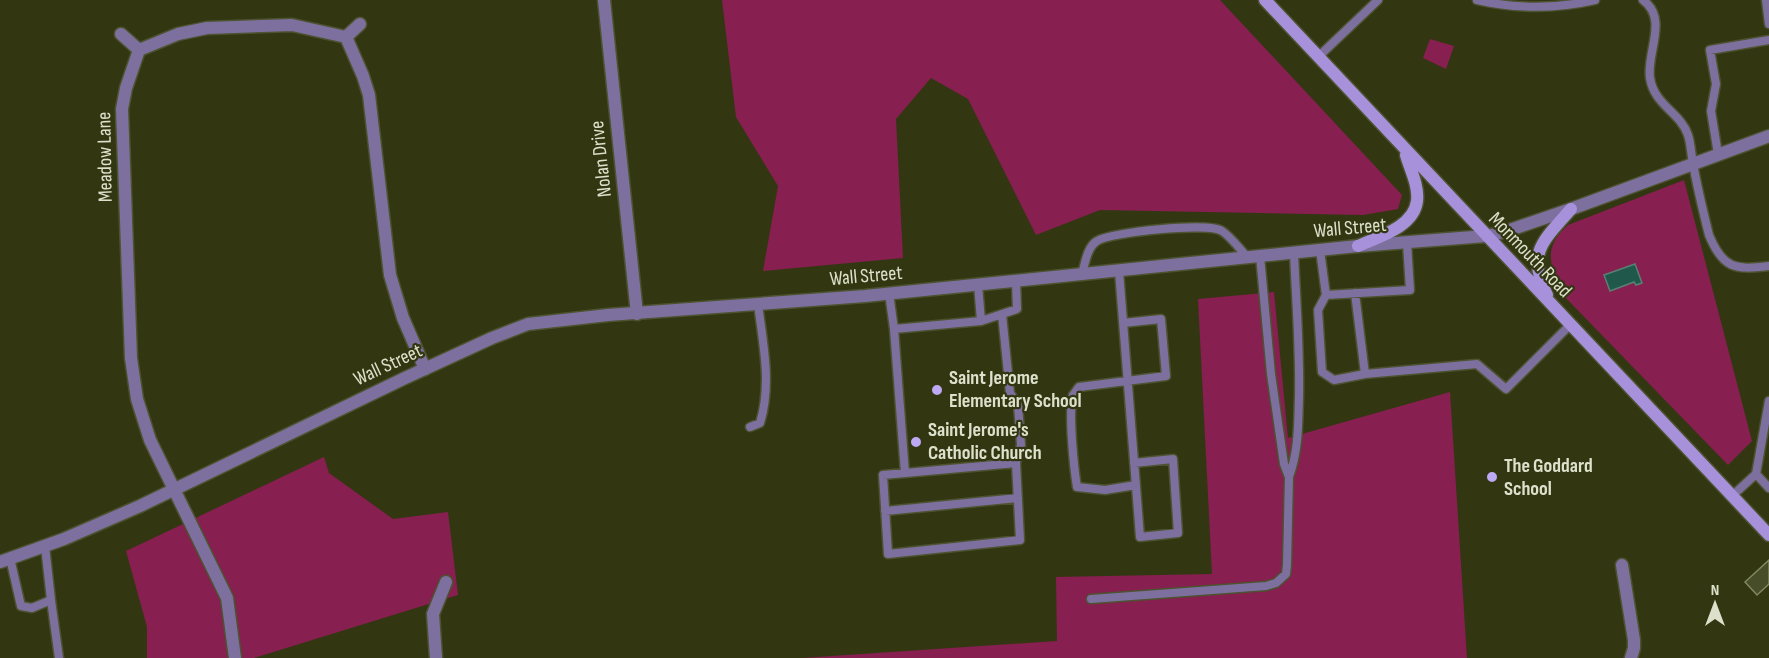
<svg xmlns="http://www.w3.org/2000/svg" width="1769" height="658" font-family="'Sofia Sans Condensed',sans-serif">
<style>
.green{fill:#871f50}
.water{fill:#20584c;stroke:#598172;stroke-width:1.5}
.building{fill:#474d28;stroke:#818860;stroke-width:1.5}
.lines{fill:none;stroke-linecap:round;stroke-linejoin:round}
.service-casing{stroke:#4d5230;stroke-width:11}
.minor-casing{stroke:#4d5230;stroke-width:15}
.tertiary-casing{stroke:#4d5230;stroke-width:15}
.secondary-casing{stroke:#4d5230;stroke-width:15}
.service{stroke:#7d709e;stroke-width:8}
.minor{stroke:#7d709e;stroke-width:12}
.tertiary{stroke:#7d709e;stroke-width:12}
.secondary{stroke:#a691da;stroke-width:12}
.poi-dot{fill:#bea9f5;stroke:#323712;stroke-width:2}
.labels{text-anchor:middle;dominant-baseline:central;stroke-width:4.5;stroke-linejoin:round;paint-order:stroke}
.street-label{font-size:20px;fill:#dde1cc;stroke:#323712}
.poi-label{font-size:20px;font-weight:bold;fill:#dde1cc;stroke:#323712;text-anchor:start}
</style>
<rect width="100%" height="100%" fill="#323712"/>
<path class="green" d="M722 0H1220L1402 195 1398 209 1363 215 1100 210 1036 235 968 99 931 78 896 119 903 258 763 271 778 186 736 117Z
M1430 39 1454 46 1446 69 1423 58Z
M1684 180 1752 441 1728 465 1560 292C1551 264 1542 248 1568 225Z
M1274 292 1288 438 1450 392 1467 658H802L1057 641 1056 577 1212 574 1198 299Z
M324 457 329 473 393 519 448 512 458 595 254 658H147V627L126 551Z"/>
<path class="water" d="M1635 264 1642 283 1636 285 1634 282 1610 291 1604 275Z"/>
<path class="building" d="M1769 560V584L1757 595 1745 582Z"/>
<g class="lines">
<g class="service-casing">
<path id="service" d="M1477 0C1516 9 1556 9 1595 0
M1643 0C1669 19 1646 53 1650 78 1654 105 1681 113 1688 135 1691 144 1691 154 1693 163 1697 187 1703 211 1709 235 1723 269 1735 270 1769 266
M1766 0 1769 24
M1318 57 1378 0
M1718 154 1711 111 1716 84 1710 50 1769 40
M1320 250 1326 295 1410 290 1407 243
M1260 256 1271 374 1284 464 1289 477C1299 449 1298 425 1299 396 1300 348 1296 300 1294 253
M1119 271 1140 537 1178 533 1173 459 1134 463
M1082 274C1085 264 1087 247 1097 241 1111 232 1208 222 1222 231 1231 237 1240 249 1248 258
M889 293 894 329 981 321 978 284
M1355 293 1365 374 1477 364 1506 389 1570 325
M1326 295 1318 310 1322 372 1334 380 1365 374
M1002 314 1010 393 1018 405 1021 445 1016 463 1020 540 888 554 883 475 1016 463
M981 321 1017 309 1016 281
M1123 323 1161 319 1166 376 1079 387C1078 388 1074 394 1073 395 1068 411 1074 469 1077 487L1105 490 1136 485
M894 329 905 473
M750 427 760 423C772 384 763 344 758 304
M1756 474 1769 488
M1732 496 1756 474 1769 401
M885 511 1018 498
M10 558 21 606 32 608 51 600 45 546
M1091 599 1266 586 1276 583 1286 574 1287 565 1289 477
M51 600 59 658"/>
</g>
<g class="minor-casing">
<path id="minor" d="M604 0 637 314
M121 34 139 50
M346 37 360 24
M1622 565 1634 640V648L1631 658
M235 658 227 598 150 440 137 399 131 358 122 109 126 88 139 50 178 34 207 28 292 25 346 37 363 76 369 95 390 275 403 318 425 369
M436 658 433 614 446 582"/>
</g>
<g class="tertiary-casing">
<path id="tertiary" d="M0 562 64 539 140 506 405 378 492 338 528 324 608 315 865 296 1358 246 1486 236 1504 232 1571 209 1769 136"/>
</g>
<g class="secondary-casing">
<path id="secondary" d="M1265 0 1769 535
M1358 246C1378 237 1414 227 1417 201 1419 186 1410 169 1406 155
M1547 295C1526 253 1543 241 1571 209"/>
</g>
<use href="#service" class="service"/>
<use href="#minor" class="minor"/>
<use href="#tertiary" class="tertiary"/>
<use href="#secondary" class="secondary"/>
</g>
<g class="poi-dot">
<circle cx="937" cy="390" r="6"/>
<circle cx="916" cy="442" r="6"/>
<circle cx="1492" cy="477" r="6"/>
</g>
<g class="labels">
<g class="street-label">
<text transform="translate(105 157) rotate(-91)">Meadow Lane</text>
<text transform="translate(601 159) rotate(-96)">Nolan Drive</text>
<text transform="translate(1350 228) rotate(-5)">Wall Street</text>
<text transform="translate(1530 255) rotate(46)">Monmouth Road</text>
<text transform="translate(866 276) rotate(-5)">Wall Street</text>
<text transform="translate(388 365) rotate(-25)">Wall Street</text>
</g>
<g class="poi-label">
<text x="949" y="378">Saint Jerome<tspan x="949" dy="23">Elementary School</tspan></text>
<text x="928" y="430">Saint Jerome's<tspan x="928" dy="23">Catholic Church</tspan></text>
<text x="1504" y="466">The Goddard<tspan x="1504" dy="23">School</tspan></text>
</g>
</g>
<g transform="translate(1715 604)" stroke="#323712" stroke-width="4.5" paint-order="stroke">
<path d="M0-4.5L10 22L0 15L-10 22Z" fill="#dde1cc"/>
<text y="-9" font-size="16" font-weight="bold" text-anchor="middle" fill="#dde1cc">N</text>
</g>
</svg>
